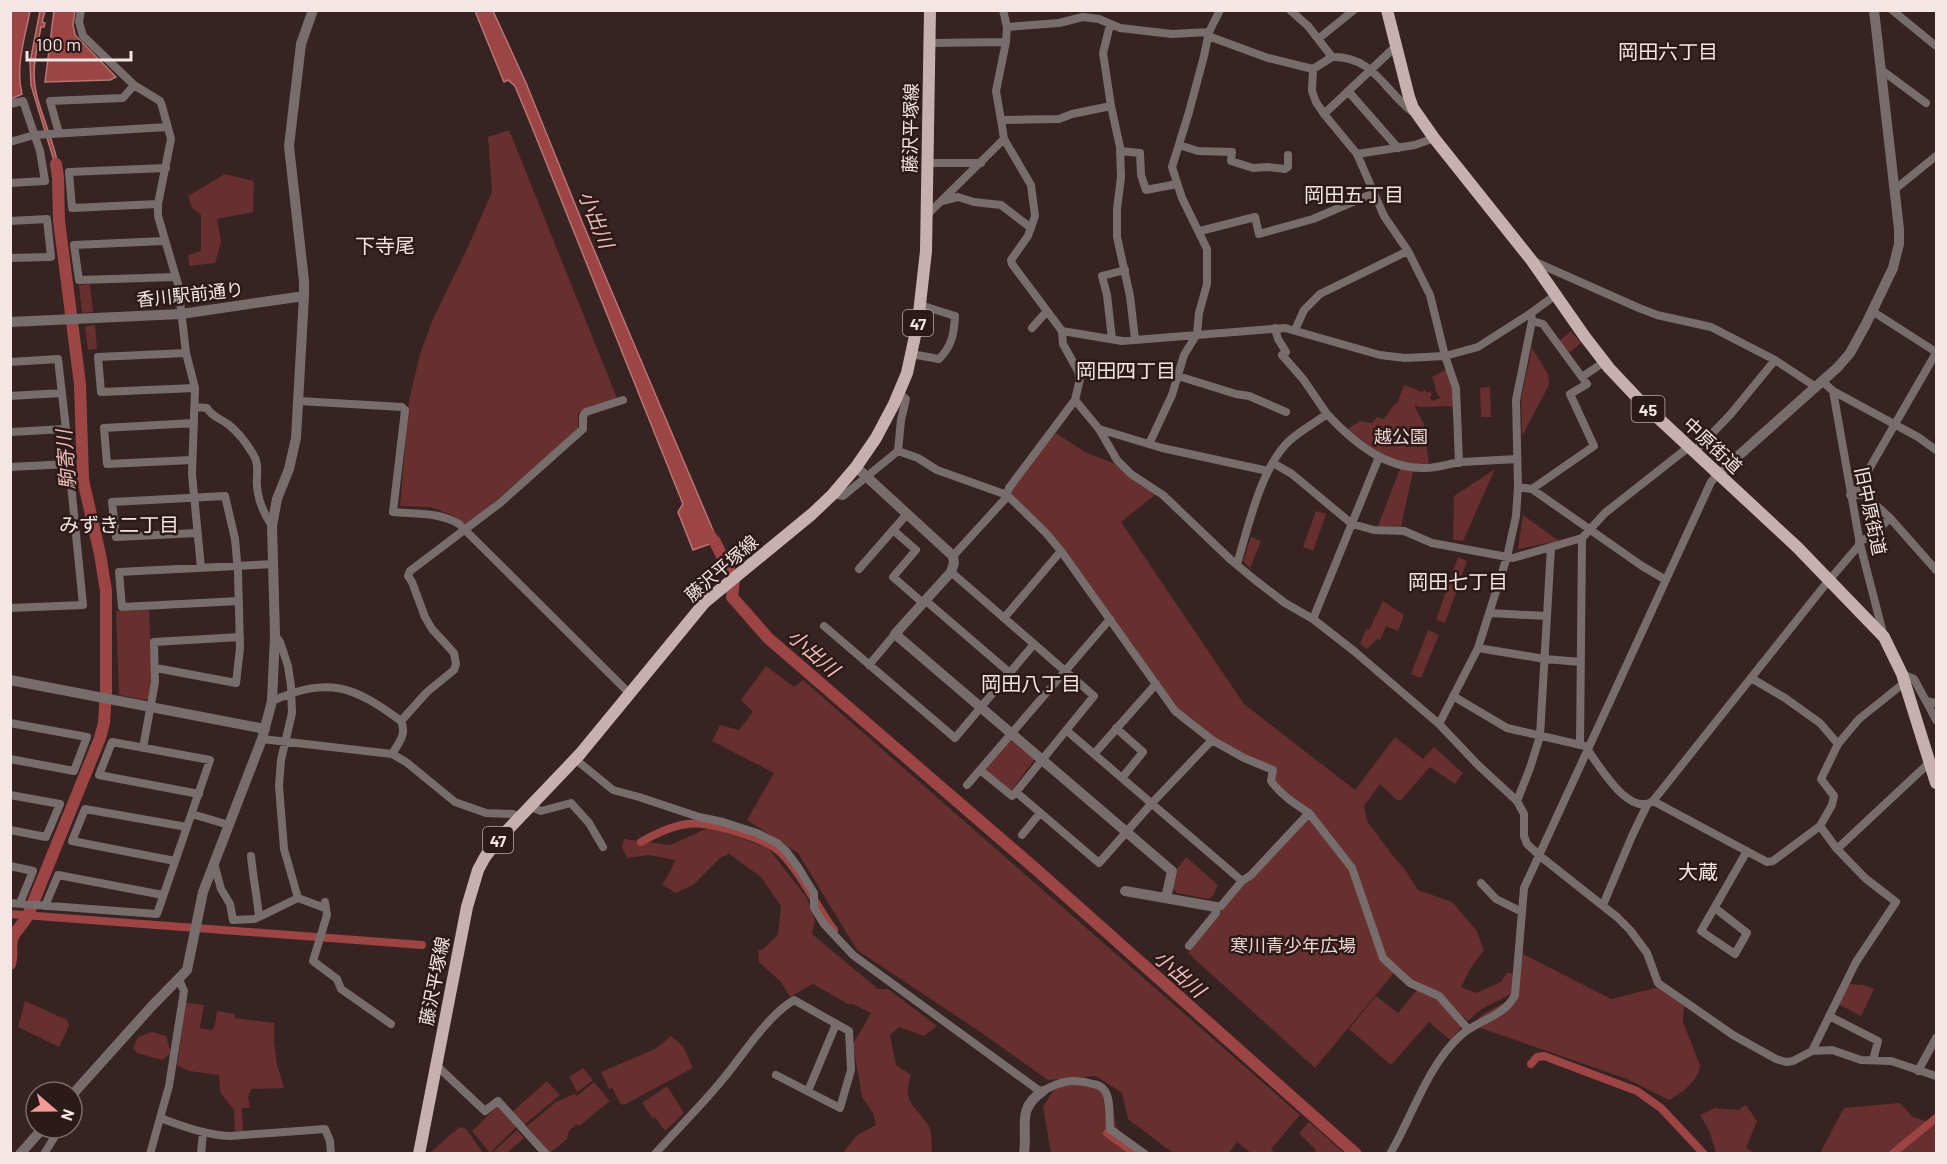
<svg xmlns="http://www.w3.org/2000/svg" width="1947" height="1164" font-family="Barlow,'Noto Sans JP',sans-serif">
<style>
.green{fill:#672f2e}
.water{fill:#9d4444;stroke:#b77574;stroke-width:1.5}
.lines{fill:none;stroke-linecap:round;stroke-linejoin:round}
.canal{stroke:#9d4444;stroke-width:8}
.river{stroke:#9d4444;stroke-width:12}
.minor{stroke:#786d6d;stroke-width:8}
.tertiary{stroke:#786d6d;stroke-width:10}
.primary{stroke:#c7b1b0;stroke-width:12}
.labels{text-anchor:middle;dominant-baseline:central;stroke-width:5;stroke-linejoin:round;paint-order:stroke}
.shield{fill:#2c1a19;stroke:#b8a9a8;stroke-width:1.5}
.shield-label{font-size:16px;font-weight:bold;fill:#f4e6e5}
.street-label{font-size:18px;fill:#f4e6e5;stroke:#2c1a19}
.park-label{font-size:18px;fill:#f0d5d3;stroke:#2c1a19}
.neighbourhood-label{font-size:20px;fill:#f4e6e5;stroke:#2c1a19}
.water-label{font-size:20px;font-style:italic;fill:#f0bcb9;stroke:#2c1a19}
</style>
<rect width="100%" height="100%" fill="#372322"/>
<path class="green" d="M509 130 617 398 578 413V430L467 525 452 515 430 507 400 506 409 401 420 354 433 319 468 247 492 192 488 137Z
M225 174 254 181 253 212 217 219 221 242 215 263 189 266 188 255 201 251V215L192 208 188 196Z
M90 284 93 312 82 313 79 285Z
M95 325 97 349 88 350 85 326Z
M1571 331 1581 343 1569 353 1559 341Z
M1532 348 1548 374 1549 385 1522 436 1521 398Z
M1447 369 1453 387 1454 406 1420 407 1414 405 1424 424 1429 465 1400 462 1379 454 1346 430 1360 421 1372 423 1377 417 1384 419 1394 405 1400 401H1398L1404 385 1422 392 1425 390 1427 393 1430 391 1432 395 1430 397 1432 401 1440 398 1435 390 1436 389 1432 377Z
M1490 387 1491 417H1481L1480 388Z
M1054 432 1085 452 1120 466 1156 494 1121 522 1244 704 1355 790 1395 737 1423 759 1434 747 1463 773 1455 784 1430 767 1401 800H1397L1380 784 1364 806 1367 821 1393 856 1404 868 1418 890 1452 902 1476 930 1484 950 1470 969 1461 987 1476 993 1501 982 1507 973 1515 974 1513 993 1480 1010 1468 1021 1441 995 1411 981 1384 956 1354 866 1278 786 1274 780 1275 768 1225 746 1177 708 1063 550 1008 494Z
M1400 469 1413 471 1401 527 1378 526Z
M1495 469 1463 541 1453 540 1454 496Z
M1316 511 1326 514 1313 551 1303 547Z
M1523 515 1559 541 1518 549Z
M1251 537 1261 541 1250 568 1243 561Z
M1458 557 1467 561 1445 623 1436 620Z
M1383 601 1404 615 1398 631 1386 626 1380 640 1377 639 1367 649 1360 644 1366 629 1369 630Z
M149 610 152 679 149 698 145 700 119 695 116 611Z
M1428 630 1439 635 1421 678 1411 674Z
M766 666 794 687 803 680 1300 1115 1271 1149 1275 1153H1251L1237 1142 1229 1153H1173L1128 1119 1122 1093 1096 1076 1048 1080 979 1031 857 950 798 853 747 820 774 773 712 741 720 725 739 730 753 712 741 700Z
M1011 738 1035 759 1011 791 985 770Z
M1309 818 1349 869 1380 960 1394 973 1315 1068 1188 953 1221 910 1244 883Z
M710 827 768 848 807 898 815 921 812 934 878 989H888L937 1026 924 1036 899 1027 890 1035 896 1065 911 1075C902 1105 915 1104 928 1125 933 1132 931 1145 932 1153H843L856 1136 876 1125 873 1113 862 1097 853 1044 871 1013 853 1004H848L813 984 790 997 781 982 759 962 758 950H762L778 935 781 906 761 877 729 854 720 858 693 885 676 893 662 885 670 872 675 860 649 855 627 858 622 847 624 839 670 845Z
M1186 857 1218 885 1213 896 1208 899 1177 893 1172 888 1176 870Z
M1521 953 1611 999 1659 987 1684 1006 1683 1022 1700 1065C1700 1079 1681 1094 1669 1100L1627 1079 1472 1025 1483 1014 1517 996Z
M1848 984 1864 985 1874 989 1861 1016 1838 1004Z
M1417 990 1438 999 1464 1024 1450 1040 1429 1022 1391 1065 1349 1029 1376 996 1398 1013Z
M25 1001 67 1020 69 1026 59 1047 18 1027Z
M186 1003 204 1005 200 1028 212 1030 215 1025 217 1011 235 1014V1018L274 1023V1042L277 1064 284 1088 251 1089 248 1098 250 1108H242L243 1131H235L234 1110 220 1092 219 1075 189 1071 177 1065Z
M152 1032 166 1036 171 1053 162 1060 137 1053 133 1048 138 1037Z
M671 1036 683 1046 693 1068 624 1105 621 1104 612 1088 609 1089 601 1072 655 1049Z
M583 1068 593 1080 577 1092 569 1077Z
M547 1081 560 1095 524 1125 512 1112Z
M594 1082 610 1101 579 1126 577 1124 569 1131 567 1139 550 1153 527 1126 556 1102 574 1094 577 1096Z
M1075 1084 1098 1088 1111 1096 1116 1126 1134 1153H1051L1043 1107 1056 1086Z
M667 1086 684 1113 665 1131 655 1117 653 1119 642 1103Z
M1900 1103 1913 1117 1936 1124V1153H1820L1844 1108Z
M499 1105 518 1125 490 1153 472 1131Z
M1746 1105 1757 1121 1746 1148 1755 1153H1716L1709 1130 1700 1115 1715 1108 1738 1110Z
M1309 1122 1344 1153H1314L1316 1150 1299 1133Z
M461 1127 466 1129 483 1153H430L457 1129Z
M517 1130 524 1138 507 1153H492Z"/>
<path class="water" d="M11 10 30 11C25 37 15 67 22 94L11 99Z
M40 11H45L42 22 45 23 44 27H41C37 49 31 70 36 92 40 114 62 159 58 178L56 167 31 85 30 62Z
M54 11H75L73 25 75 35 116 77 110 80 45 82Z
M475 11H493L526 83 583 224 715 535 718 541 693 550 678 512 683 504 534 132 515 86 508 80 504 82Z"/>
<g class="lines">
<path class="canal" d="M641 842C683 818 701 819 746 835 759 839 772 844 782 854 802 874 817 908 834 930
M10 914 422 945
M1531 1064 1537 1057 1544 1056 1637 1091 1661 1108 1704 1154
M1107 1133 1136 1154
M1892 1154 1936 1118"/>
<path class="river" d="M706 531 715 542 734 580 732 597 768 638 1038 871 1356 1154
M10 964C13 955 10 947 12 939 15 930 24 924 28 915L100 738 104 723 106 691V591L100 554 83 480 80 384 59 221 58 177 56 164"/>
<path class="minor" d="M81 10 79 22 83 36 134 85 160 101 162 106 171 139 158 204V216L178 284 186 353 195 388 192 474 201 568
M1290 10 1308 26 1332 57C1374 56 1384 91 1414 113
M1892 10 1936 46
M1110 25 1103 53 1111 106 1120 147 1121 177 1117 209V237L1130 296 1135 339
M1007 27 1059 23 1083 17 1099 19 1120 28 1172 34 1209 32
M1208 36 1268 58 1313 69 1332 57
M1318 39 1354 10
M930 43 1006 42
M1313 69 1312 91 1316 102 1324 114 1357 154 1384 216 1408 251 1430 295 1445 356 1456 388 1459 463
M1880 69 1926 103
M1348 91 1398 148
M10 104 23 101 40 151 45 181 10 183
M1324 114 1396 46
M1001 120 1059 119 1072 114 1111 106
M59 133 50 101 123 98 134 85
M10 142 34 135 167 127
M1179 145 1198 151 1232 152 1231 161 1253 168 1268 167 1285 169 1288 167V155
M1120 151 1140 153 1141 175 1146 190 1177 184
M1357 154 1415 145 1434 138
M928 163H981
M1894 190 1936 156
M942 201 958 197 974 202 1001 205 1031 228
M158 204 72 208 69 172 166 168
M927 215 1004 139
M10 221 47 219 51 257 10 258
M1200 231 1255 217 1259 234 1313 219 1374 193
M164 241 74 245 79 280 176 277
M1533 261 1639 308 1657 315 1711 327 1775 360 1816 387
M1872 311 1936 352
M1532 321 1543 324 1587 384 1570 394 1594 446 1532 489
M1032 328 1047 311
M1275 328 1278 339 1286 352 1282 355 1303 379 1327 414
M1295 330 1304 310 1320 294 1408 251
M1062 331 1122 341 1285 328 1380 355 1405 358 1445 356 1478 347 1531 313
M1112 339 1107 295 1102 276 1125 270
M186 353 98 357 101 392 195 388
M911 354 939 359C952 346 954 334 955 316L920 305
M10 362 58 359 66 429 10 432
M1178 376 1236 394 1249 396 1286 412
M1582 377 1604 362
M1822 381 1833 391 1918 437 1936 450
M1833 391 1860 544 1884 637
M10 396 62 393
M1075 400 1099 429 1117 460 1131 474 1163 495 1231 560 1255 580 1285 603 1313 619 1354 651 1439 724 1477 764 1517 801 1524 814V836L1527 844 1540 856 1617 917 1630 930 1647 953 1658 983 1733 1035 1776 1059 1786 1062 1793 1061 1812 1051 1832 1050 1861 1060 1891 1061 1936 1076
M299 401 402 407 405 410 393 512C415 514 439 512 459 524L630 694
M195 407 207 408C212 417 220 418 229 425 238 432 247 444 253 454 260 465 256 475 257 486 258 501 264 514 272 526
M1099 429 1162 448 1268 471
M1149 444 1172 395 1184 355 1197 334 1199 313 1207 284V249L1182 198 1172 167 1189 112 1204 56 1209 32 1220 10
M898 451 918 458 937 470 1007 495 1046 533 1061 551 1004 618
M1694 452 1730 415 1775 360
M192 460 107 464 104 428 194 423
M1273 463 1292 474 1352 524 1374 530 1404 531 1432 543 1513 558 1582 538 1605 513 1685 450
M10 467 69 464 83 605 10 608
M1518 487 1532 489 1642 566 1666 580
M833 494 843 496 898 451 901 420 906 399 899 393
M1850 495H1865L1890 518 1936 570
M1854 495 1936 353
M893 530 916 550 893 577 923 603
M1859 542 1874 534 1890 518
M1061 551 1175 711 1212 740
M953 556 1005 499 1009 488 1075 400 1080 379 1078 371 1063 344 1062 331 1012 264 1011 260 1028 236 1035 216 1031 185 1004 139 1001 120 996 91 1006 42 1007 27 1003 10
M1237 564C1248 528 1260 472 1286 444 1296 433 1315 423 1327 414 1353 442 1385 469 1425 468 1438 468 1450 463 1462 462 1480 461 1499 460 1517 459
M859 569 907 514
M951 572 1094 696 1016 792
M925 600 1010 673
M239 601 122 607 119 572 274 564
M1489 613 1547 616
M1313 619 1379 457
M824 626 955 738 1034 644
M275 635 280 642 288 666 291 686 292 713 281 760 279 786 284 849 298 898
M1478 648 1545 659 1581 662
M869 665 895 634
M156 668 236 683 240 648 238 572 235 539 225 496 112 502 116 537 197 533
M1902 674 1914 679 1926 701 1936 703
M1751 678 1785 698 1820 723 1838 744
M1453 696 1507 728 1585 746
M272 701C329 676 353 686 401 721 407 734 399 743 392 754
M1926 701 1936 720
M401 721 427 692 454 670 456 664 454 653 432 629 425 617 412 582 408 576 410 571 500 503 583 429V416L586 412 623 400
M10 723 87 737 74 771 10 759
M1439 724 1478 648 1507 557 1516 516 1518 487 1516 400 1532 321 1531 313 1557 294
M1116 728 1143 752 1122 778
M1066 730 1242 881
M262 739 392 754 406 762 455 802 486 813 513 814 522 817
M1580 745 1582 538
M143 748 155 682 154 642 240 637
M1587 749C1599 765 1629 818 1653 801L1825 585 1860 544
M1094 754 1156 684
M575 759 613 790 639 797 699 817 723 822 757 833 777 843 786 851 798 867 814 893V908L824 924 853 955 1041 1092
M980 770 1012 796 1016 792 1099 863 1152 803 1212 740 1244 758 1273 770 1271 781C1281 795 1295 804 1309 813
M967 785 1110 619
M10 795 60 804 46 837 10 830
M1517 801 1530 768 1540 736 1551 547
M1653 801 1767 862 1773 861 1820 826 1832 805 1834 796 1821 779 1838 744 1859 719 1904 683
M531 807 541 811 571 803 589 823 603 847
M192 814 229 825
M1820 826 1837 849
M1022 835 1040 813
M251 856C253 877 257 896 259 917
M175 861 72 841 85 809 187 827
M214 863 221 889 230 904 233 920 255 919 298 898 325 908
M10 866 33 871 20 903
M1481 883 1496 899 1522 912
M325 902 327 915 313 961 337 979 341 989 391 1024
M10 903 157 914 210 760 112 742 99 775 199 794
M1603 905 1632 836 1647 805
M45 906 58 875 163 895
M1715 908 1747 933 1735 954 1701 931 1747 851
M1189 946 1216 913V907L1221 906 1242 881 1251 875 1309 813 1352 868 1383 958 1410 983 1439 996 1468 1029
M1829 1016 1878 1041 1873 1060
M1812 1051 1856 962 1896 902 1865 878 1837 849 1930 762
M436 1065 485 1111 498 1101 546 1154
M1918 1071 1936 1038
M808 1091 836 1024
M1043 1091C1060 1081 1074 1078 1093 1084 1098 1085 1102 1086 1105 1091 1111 1100 1109 1118 1110 1129L1145 1154
M160 1118C183 1126 205 1135 230 1136L325 1129 330 1141 331 1154
M44 1154 60 1128
M150 1154 169 1086 184 991 179 980
M201 1154 203 1133
M655 1154C677 1129 702 1105 723 1079 744 1054 766 1017 794 1000L849 1031 851 1070 840 1108 776 1075
M1390 1154C1413 1115 1427 1066 1461 1035 1478 1020 1505 1016 1515 995L1524 888 1711 482 1718 474"/>
<path class="tertiary" d="M10 322 181 314 304 296
M856 467 953 556 954 563 951 572 895 634 1172 871 1166 898
M1718 474 1838 367 1850 353 1866 324 1893 268 1899 244V229L1874 10
M10 680 265 729
M1125 891 1216 907
M72 1095 151 1007 187 970 203 892 262 739 272 701 275 635 272 526 277 499 289 469 296 438 304 296V281L289 146 301 44 313 10
M20 1154 43 1128
M1024 1154C1028 1126 1016 1109 1043 1091"/>
<path class="primary" d="M1387 10 1409 97 1413 108 1434 138 1532 261 1585 337 1609 368 1642 403 1797 547 1884 637 1902 674 1936 783
M419 1154 467 907 478 870 485 857 498 840 580 754 705 602 812 514 833 494 856 467 876 438 894 404 907 373 918 322 926 251 930 10"/>
</g>
<g class="labels">
<g class="shield">
<rect x="903" y="310" width="30" height="26" rx="4.5"/>
<rect x="1631.5" y="396" width="33" height="26" rx="4.5"/>
<rect x="483" y="827" width="30" height="26" rx="4.5"/>
</g>
<g class="shield-label">
<text x="918" y="323">47</text>
<text x="1648" y="409">45</text>
<text x="498" y="840">47</text>
</g>
<g class="street-label">
<text transform="translate(910 128) rotate(-89)">藤沢平塚線</text>
<text transform="translate(190 294) rotate(-6)">香川駅前通り</text>
<text transform="translate(1713 445) rotate(43)">中原街道</text>
<text transform="translate(1871 511) rotate(78)">旧中原街道</text>
<text transform="translate(721 568) rotate(-41)">藤沢平塚線</text>
<text transform="translate(434 981) rotate(-79)">藤沢平塚線</text>
</g>
<g class="park-label">
<text x="1401" y="436">越公園</text>
<text x="1293" y="945">寒川青少年広場</text>
</g>
<g class="neighbourhood-label">
<text x="1668" y="51">岡田六丁目</text>
<text x="1354" y="194">岡田五丁目</text>
<text x="385" y="245">下寺尾</text>
<text x="1126" y="370">岡田四丁目</text>
<text x="119" y="524">みずき二丁目</text>
<text x="1458" y="581">岡田七丁目</text>
<text x="1031" y="683">岡田八丁目</text>
<text x="1698" y="871">大蔵</text>
</g>
<g class="water-label">
<text transform="translate(597 219) rotate(68)">小出川</text>
<text transform="translate(65 460) rotate(-94)">駒寄川</text>
<text transform="translate(814 652) rotate(41)">小出川</text>
<text transform="translate(1180 973) rotate(41)">小出川</text>
</g>
</g>
<rect width="1947" height="1164" fill="none" stroke="#f4e6e5" stroke-width="24"/>
<g transform="translate(54 1110) rotate(110)"><circle r="28" fill="#2c1a19" stroke="#7c6c6b" stroke-width="1.5"/>
<path d="M0-4.5L10 22L0 15L-10 22Z" fill="#f59b97"/>
<text y="-9" font-size="16" font-weight="bold" text-anchor="middle" fill="#f4e6e5">N</text>
</g>
<path d="M27 51v9h104v-9" fill="none" stroke="#f4e6e5" stroke-width="3"/>
<text x="36" y="51" font-size="18" fill="#f4e6e5" stroke="#2c1a19" stroke-width="4.5" paint-order="stroke">100 m</text>
</svg>
